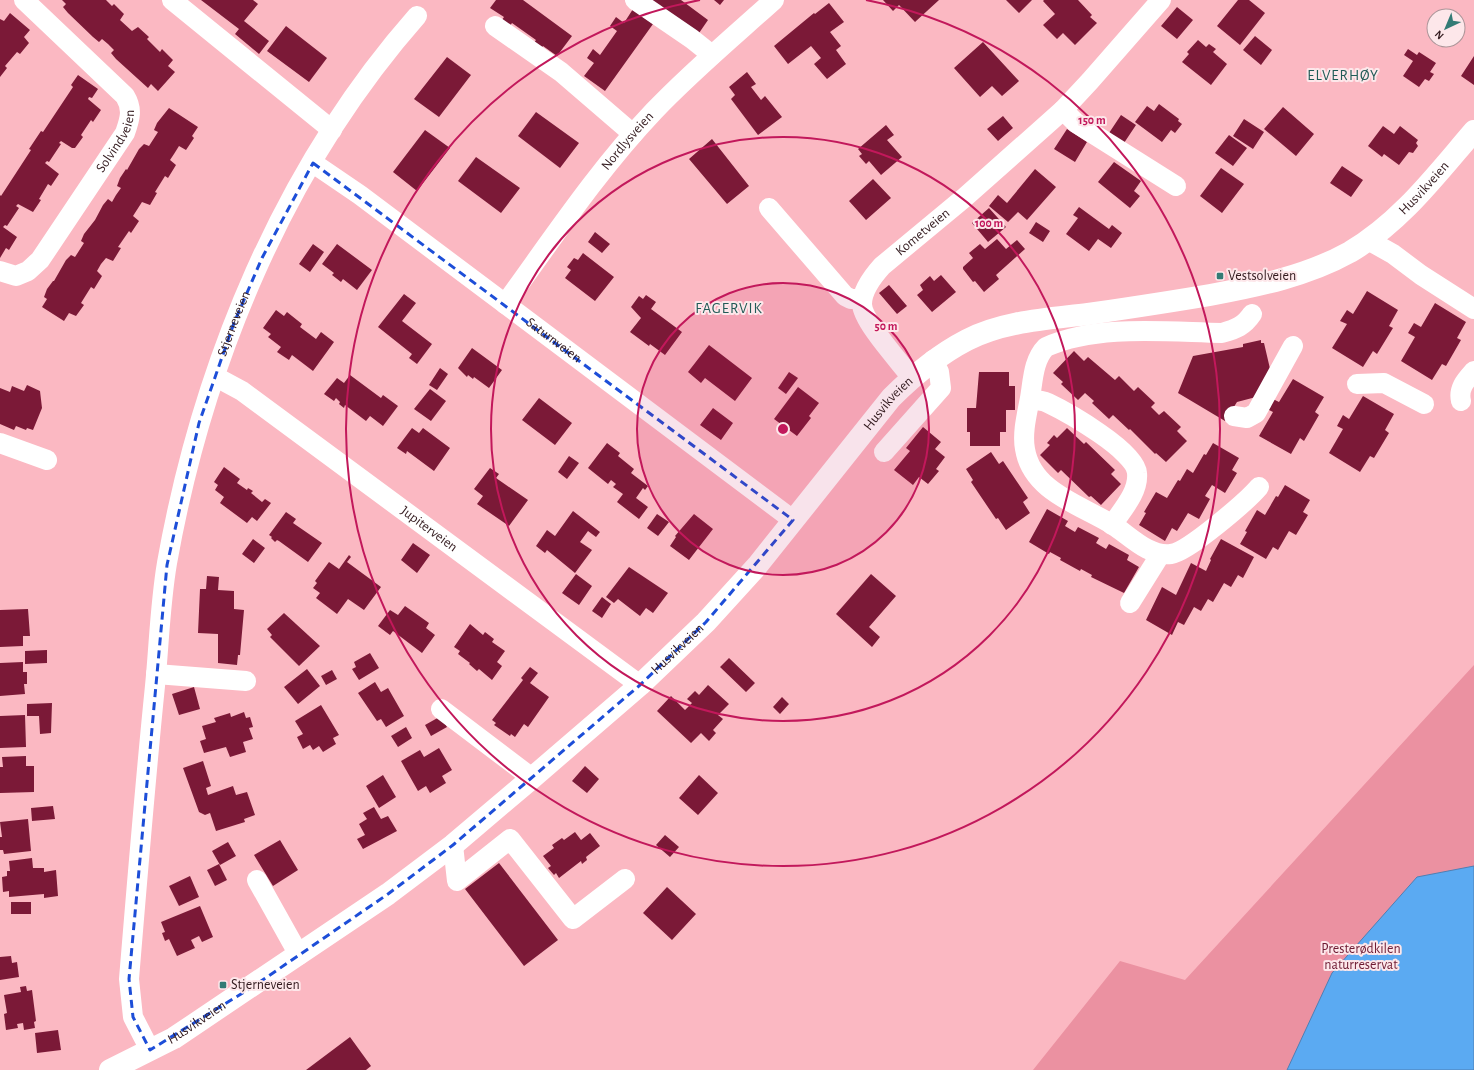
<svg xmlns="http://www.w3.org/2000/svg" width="1474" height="1070" font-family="'Alegreya Sans',sans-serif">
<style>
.green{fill:#eb91a1}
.water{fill:#5baaf2;stroke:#4f7fb3}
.building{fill:#7b1937}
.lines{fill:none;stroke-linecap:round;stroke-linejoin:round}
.minor{stroke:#fff;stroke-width:20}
.major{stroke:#fff;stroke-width:22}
.marked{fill:none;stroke:#1d4ed8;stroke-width:3;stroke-dasharray:8 5;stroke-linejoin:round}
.ring{fill:none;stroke:#c2185b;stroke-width:2}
.poi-dot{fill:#337b75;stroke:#fde7ea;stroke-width:1.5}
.labels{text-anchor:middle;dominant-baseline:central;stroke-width:4;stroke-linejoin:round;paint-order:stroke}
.street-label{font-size:14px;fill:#331b1f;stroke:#fde7ea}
.poi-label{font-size:14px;fill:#331b1f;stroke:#fde7ea;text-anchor:start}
.park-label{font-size:14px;fill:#6e1b33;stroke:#fde7ea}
.neighbourhood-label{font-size:15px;letter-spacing:1px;fill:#215b57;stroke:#fde7ea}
.centre{fill:#c2185b;stroke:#fde7ea;stroke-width:2}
.ring-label{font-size:12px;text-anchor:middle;font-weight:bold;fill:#c2185b;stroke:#fde7ea;stroke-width:4;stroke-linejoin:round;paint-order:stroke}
</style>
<rect width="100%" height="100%" fill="#fbb8c2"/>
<path class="green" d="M1474 665V1070H1033L1120 961 1185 980Z"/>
<path class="water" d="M1474 866V1070H1287L1332 973 1417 877Z"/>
<path class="building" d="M62 0H106L112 6 114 4 124 14 120 20 132 31 138 27 149 37 147 39 160 52 162 49 173 60 168 66 175 72 158 91 151 84 148 88 116 59 111 53 114 50 108 44 102 39 99 42 93 37 68 13 63 7 66 4Z
M201 0H253L258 4 244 21 269 41 259 54 235 34 239 29Z
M496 0H523L572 36 557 56 543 46 538 53 530 48 536 40 512 23 507 30 499 24 504 17 490 8Z
M651 0H681L708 20 697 36Z
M714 0H724L720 5Z
M883 0H939L915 22 899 5 893 11Z
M1006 0H1032L1019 13Z
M1044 0H1078L1092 15 1090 17 1097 23 1075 45 1063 33 1057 39 1043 25 1055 14 1043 1Z
M1238 0H1249L1265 13 1240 45 1217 26Z
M829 3 844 22 830 32 841 46 836 50 846 64 827 79 814 64 821 58 811 46 788 64 774 46 814 13 815 14Z
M1177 7 1193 20 1177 39 1161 26Z
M633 9 653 24 605 91 584 76 594 63 587 58 593 49 600 55 617 31 610 26 616 17 624 23Z
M10 13 30 30 24 37 29 43 20 54 17 52 5 66 7 68 0 77V19L4 21Z
M286 26 327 58 309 82 267 51Z
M1255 36 1272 50 1261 65 1243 50Z
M1198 40 1206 47 1209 44 1216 49 1213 52 1227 64 1211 85 1182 62 1189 54 1187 52Z
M983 42 1019 81 1002 96 992 86 980 97 954 68Z
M1408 49 1417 55 1419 52 1436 63 1430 72 1434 74 1429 81 1425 79 1419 87 1403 76 1413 61 1404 55Z
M1474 56V85L1461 76Z
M447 57 471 75 439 117 414 99Z
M747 72 756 84 751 87 761 100 765 96 782 117 758 135 731 99 735 95 729 87Z
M78 75 98 89 92 98 89 97 88 99 101 110 93 122 91 120 81 135 83 137 75 148H72L61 141 59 143 61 144 49 162 47 161 45 163 59 174 51 186 48 184 39 199 41 200 33 212 18 204 16 206 19 208 7 226 5 225 3 227 17 237 9 250 6 248 0 258V195L1 196 31 150 29 149 41 131 43 132 73 87 71 85Z
M1159 104 1179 119 1178 121 1182 124 1175 133 1171 130 1162 142 1135 122 1147 106 1154 111Z
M1283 107 1314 134 1296 156 1264 129Z
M169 108 198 127 192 136 194 138 186 150 179 146 174 154 170 160 176 165 168 178 165 176 155 192 157 193 150 205 142 202 133 216 139 221 131 233 129 231 118 247 121 248 113 261 106 258 101 264 97 271 102 276 94 289 91 287 81 303 84 305 76 316 69 313 64 321 42 307 47 299 44 297 47 289 53 281H54L66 260 71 255 75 257 84 243 81 241 84 234 95 220 103 205 108 199 112 202 116 195 121 188 117 186 120 178 126 169 127 170 139 149 144 144 149 146 158 132 154 130 157 123Z
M536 112 579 143 560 168 518 136Z
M1121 115 1136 125 1124 143 1109 133Z
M1003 116 1013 128 998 141 987 129Z
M1244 119 1264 132 1253 149 1233 136Z
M886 125 894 135 887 140 902 157 881 175 869 161 866 164 859 156 862 154 858 149Z
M1383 126 1394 134 1400 126 1418 140 1416 143 1418 146 1413 153 1409 152 1399 165 1384 154 1382 157 1368 146Z
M1067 129 1087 142 1075 162 1054 149Z
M425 130 450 148 417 191 393 172Z
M1229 135 1247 148 1233 166 1215 153Z
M712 139 749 186 727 204 689 159Z
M476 157 520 188 501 213 458 181Z
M1114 162 1141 181 1134 191 1140 196 1130 208 1098 182Z
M1342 166 1363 180 1351 197 1330 183Z
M1221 168 1244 184 1222 213 1200 196Z
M1035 169 1056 187 1027 220 1018 212 1008 222 989 206 998 195 1007 203Z
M873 179 891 198 866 220 849 201Z
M1079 207 1109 229 1112 225 1122 233 1111 248 1098 239 1089 251 1066 234 1078 218 1073 215Z
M989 208 1006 227 988 242 972 223Z
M1036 222 1050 231 1043 242 1029 233Z
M595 232 610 244 602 253 588 242Z
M997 239 1006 249 1017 240 1025 249 996 275 999 279 984 292 975 281 973 282 963 269V267L973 258 969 253 980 244 985 249Z
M313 244 324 252 310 272 299 264Z
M337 244 372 270 357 290 343 279 341 282 332 275 334 273 322 264Z
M583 253 614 277 595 301 565 278 571 270 567 267 574 258 578 260Z
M941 275 956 292 932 312 917 295 923 290 920 285 930 276 934 281Z
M889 285 907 306 897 314 879 293Z
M1367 291 1398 310 1389 326 1393 328 1377 354 1373 351 1363 367 1332 348 1347 324 1340 321 1347 310 1353 314Z
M404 294 416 303 402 321 432 344 417 364 409 358 412 354 378 327Z
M646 295 656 302 651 309 682 332 665 355 650 344 649 346 630 332 641 318 631 307 639 296 643 299Z
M1435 303 1466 322 1457 338 1461 340 1446 366 1442 364 1432 380 1401 361 1415 337 1408 333 1414 323 1421 327Z
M276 310 284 316 287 312 302 324 300 327 316 339 321 332 334 342 313 371 292 355 289 360 277 352 281 347 268 337 271 334 263 328Z
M1261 340V343H1264L1271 373 1256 397 1237 402 1225 421 1178 393 1193 356 1243 347V344Z
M709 345 752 378 735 401 705 378 701 383 688 372Z
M472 348 502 370 489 388 474 377 473 379 468 375 467 377 458 368Z
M1074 351 1084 361 1088 357 1115 380 1119 376 1134 391 1138 387 1155 403 1151 407 1159 415 1164 411 1181 427 1177 431 1187 441 1166 462 1156 453 1155 454 1130 429 1129 430 1113 415 1109 419 1092 403 1094 401 1085 393 1078 400 1061 384 1063 382 1053 373Z
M440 368 448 374 437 390 429 385Z
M789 372 798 378 786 394 778 388Z
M979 372H1009V386H1015V410H1006V432H1000V446H970V432H967V408H976Z
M350 375 381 398 383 395 398 406 383 426 370 416 366 421 345 405 344 408 339 404 340 402 336 398 334 401 324 394 337 378 344 383Z
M1293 379 1324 397 1315 412 1319 415 1304 441 1300 438 1291 454 1259 436 1273 412 1267 409 1273 399 1279 402Z
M27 385 40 391 42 408 33 430 27 428 26 430 16 426 14 430 0 424V388L10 392 12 386 24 391Z
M798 387 819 403 809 416 811 418 797 436 774 419Z
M430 389 446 401 431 421 414 409Z
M1363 396 1394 414 1385 430 1389 433 1374 458 1370 456 1360 472 1329 453 1343 429 1337 426 1343 415 1349 419Z
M539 398 572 423 555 445 522 420Z
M713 408 733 423 721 440 700 425Z
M923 427 941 442 935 449 945 457 936 469 939 471 928 484 919 477 913 485 894 470 910 451 906 448Z
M412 428 419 433 423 428 450 448 434 471 407 451 406 454 397 448Z
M1067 428 1084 444 1086 442 1115 470 1111 474 1121 484 1101 505 1091 496 1089 497 1061 470 1058 473 1040 455 1050 445 1047 443 1054 435 1057 438Z
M607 443 620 453 618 456 634 469 631 473 648 486 645 490 643 488 636 498 648 507 639 519 617 502 623 494 613 487 616 484 611 480 608 484 588 468Z
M1213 443 1239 458 1232 470 1237 473 1225 493 1212 485 1205 496 1210 499 1199 519 1188 513 1177 531 1172 528 1165 541 1139 525 1146 513 1144 512 1156 492 1167 498 1178 480 1180 481 1187 469 1193 473 1204 454 1206 455Z
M991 452 999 464 1003 461 1028 498 1023 502 1030 513 1006 530 998 518 996 519 971 482 973 480 966 469Z
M569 456 579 463 567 479 558 472Z
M224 467 240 479 237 483 247 490 248 488 253 491 251 493 262 502 265 499 271 503 257 521 252 517 247 523 220 503 224 497 215 490 218 485 214 482Z
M490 468 499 474 496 478 528 500 509 526 477 504 483 496 474 489Z
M1285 485 1310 500 1303 512 1308 515 1296 535 1289 531 1278 550 1273 547 1266 559 1240 544 1247 532 1245 531 1257 510 1265 515 1276 496 1278 497Z
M1047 509 1068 521 1065 526 1075 532 1078 527 1099 538 1096 543 1106 549 1109 544 1129 555 1127 560 1139 567 1124 593 1091 577 1092 575 1081 569 1080 571 1060 560 1061 558 1050 552 1049 554 1029 542Z
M573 511 600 532 596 537 588 531 580 542 592 550 575 573 547 550 545 553 536 546 547 530 555 536Z
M286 512 296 519 293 523 322 543 308 562 279 541 277 540 275 542 271 538 272 537 269 535Z
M657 514 669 522 658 536 647 528Z
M694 514 713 529 689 560 670 546 676 537 675 536Z
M253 539 265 548 254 563 242 554Z
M1221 539 1254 557 1243 578 1238 575 1231 587 1224 583 1213 602 1208 599 1201 611 1194 607 1184 625 1178 622 1172 635 1146 620 1162 587 1176 595 1191 563 1206 571 1211 560 1210 559Z
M413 543 430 555 417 573 401 560Z
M349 555 351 557 347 562 381 587 364 610 348 599 337 614 316 598 320 593 313 588 317 583 315 581 329 562 339 569Z
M629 567 668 593 653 613 646 608 640 616 618 599 614 603 606 597Z
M576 574 592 586 579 605 562 593Z
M871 574 896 596 869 627 880 637 872 647 836 614Z
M207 576 219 577 218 590 234 591V609L244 610 240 655H238L237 665 218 663V634L198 633 200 589H206Z
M602 597 611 604 602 618 592 611Z
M405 606 429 623 426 628 435 635 422 653 393 631 390 635 378 626 390 610 398 615Z
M28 609 30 636H23V646L0 647V610Z
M284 613 320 646 299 666 270 637 272 635 267 629Z
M470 624 483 635 485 632 494 639 492 642 505 651 497 662 502 666 492 680 479 669 477 671 469 664 470 663 458 654 460 651 454 647Z
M47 650V663L25 664V651Z
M370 653 379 668 359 680 352 669 356 667 354 662Z
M729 658 755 683 746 692 720 667Z
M23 662V672H27V684H24L25 694 0 696V663Z
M530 667 538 673 530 683 549 697 528 727 524 724 515 737 511 734 510 736 494 725 496 723 492 720 523 680 521 678Z
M307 669 320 686 298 704 284 687Z
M332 670 337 679 326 685 321 676Z
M375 682 381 692 388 688 404 716 386 727 381 719 377 721 358 693Z
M708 685 729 704 718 715 723 719 713 730 716 733 709 741 701 733 691 743 657 711 671 696 685 710 692 703 687 699 695 691 699 695Z
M194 687 200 709 179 715 172 694Z
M782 697 789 704 780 714 773 707Z
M52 703 51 733 40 734 39 716H27V704Z
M321 705 339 735 333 738 336 744 323 752 319 746 313 750 310 745 303 749 297 737 303 734 295 721Z
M244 712 246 718 250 717 253 727 249 728 253 739 243 742 246 752 230 757 226 747 204 753 200 741 206 739 202 726 216 722 214 718 230 713 231 717Z
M25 715 26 747 0 748V716Z
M441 716 447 727 431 736 425 725Z
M406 727 412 738 398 747 391 736Z
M439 748 452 770 442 776 446 783 430 793 426 786 418 791 401 761 420 750 424 757Z
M26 756V766H34V792L0 793V767H3L2 757Z
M203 761 211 786 206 788 208 795 233 786 236 795 247 792 255 815 244 819 245 822 216 831 210 813 205 815 199 812 183 768Z
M585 766 599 779 587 793 572 781Z
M383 775 396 797 379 808 366 786Z
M699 775 718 793 698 815 679 798Z
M53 806 55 819 32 821 31 808Z
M374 807 381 819 388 816 397 831 363 849 357 839 365 835 359 824 367 819 363 813Z
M28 819 31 851 4 854 3 850H0V837H2L0 822Z
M575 832 581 840 590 833 600 846 586 857 587 860 582 864 581 861 559 878 556 873 554 875 548 868 551 866 543 856 554 848 552 845 562 838 564 840Z
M665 835 679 847 670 857 656 845Z
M280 840 298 870 273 886 254 855Z
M228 842 236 856 220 865 212 851Z
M32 858 33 868H44V872L56 870 58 896 44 898V894L9 897V891L3 892 2 877 7 876V871H10L9 861Z
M499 863 558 940 524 966 465 889Z
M219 864 227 880 215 886 207 870Z
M190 876 199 897 179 906 169 886Z
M667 887 696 914 672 940 643 913Z
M11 902H31V914H11Z
M200 906 213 937 202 942 199 936 191 940 195 948 177 956 169 939 165 941 162 933 165 932 161 922Z
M11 956 12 963 17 962 19 977 0 980V957Z
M26 986 27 991 32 990 36 1021 34 1022 35 1028 24 1030 23 1023 17 1024 18 1028 6 1030 4 1014 7 1013 4 995 21 992 20 987Z
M58 1030 61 1050 37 1053 35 1033Z
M350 1037 371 1066 366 1070H306Z"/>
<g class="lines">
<g class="minor">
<path d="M172 0 332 130"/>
<path d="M635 0 692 39 712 55"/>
<path d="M495 26 561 72 633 134"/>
<path d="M1063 110 1076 123 1176 186"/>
<path id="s1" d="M313 163 360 195 793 520"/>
<path d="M769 208 845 296 851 299H862"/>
<path d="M1368 240 1393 254 1421 275 1474 309"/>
<path id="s2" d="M0 271 16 276 28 271 40 260 125 133C130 119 133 109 125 96L24 0"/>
<path id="s3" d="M505 304C553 238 598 170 654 111 691 72 734 36 774 0"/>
<path d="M1252 314C1244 326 1236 329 1222 333 1167 332 1097 324 1046 347 1033 360 1033 381 1030 398 1027 414 1022 433 1025 449 1032 492 1081 505 1113 525 1130 536 1149 557 1171 554 1188 552 1247 501 1259 487"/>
<path id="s4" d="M216 377 242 391 640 685"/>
<path id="s5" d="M912 378C900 362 862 321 862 304 862 290 873 276 882 266L964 198 1063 110 1090 81 1161 0"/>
<path d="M1357 384 1384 383 1424 404"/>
<path d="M1030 400C1036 400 1042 400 1048 403 1067 412 1136 451 1137 473 1139 492 1122 510 1112 525"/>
<path d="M1461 401C1458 388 1466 380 1474 371"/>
<path d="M1234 416 1247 418 1256 413 1293 346"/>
<path d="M0 443 47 460"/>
<path d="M884 452 941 388 939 372 933 360"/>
<path d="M1130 603 1160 555"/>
<path d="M156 674 246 681"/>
<path d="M441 709 532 778"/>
<path d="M453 845 457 881 510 839 573 919 625 879"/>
<path d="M257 880 299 955"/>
<path id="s6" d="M150 1050 133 1017 129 979C137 882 145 784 155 686 159 646 160 604 167 563 202 366 283 168 417 16"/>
</g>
<path class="major" id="s7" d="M110 1070 174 1038 388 894 453 845 532 778 640 685 706 622 757 566 891 398C914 375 938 355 967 340 1004 321 1048 319 1088 314 1129 308 1169 302 1210 295 1258 286 1307 276 1350 252 1401 222 1436 175 1474 131"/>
</g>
<path class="marked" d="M313 163 793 520 706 622 640 685 453 845 388 894 254 986 150 1050 133 1017 129 979 167 565 199 423 234 323 262 258Z"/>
<circle cx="783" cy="429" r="146" fill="#c2185b" fill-opacity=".12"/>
<g class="ring">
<circle cx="783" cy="429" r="146"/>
<circle cx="783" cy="429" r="292"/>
<path d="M866 0A437 437 0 1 1 700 0"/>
</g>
<g class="poi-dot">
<rect x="1216" y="272" width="8" height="8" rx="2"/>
<rect x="219" y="981" width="8" height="8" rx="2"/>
</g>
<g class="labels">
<g class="street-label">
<text stroke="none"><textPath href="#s2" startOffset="188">Solvindveien</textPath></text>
<text stroke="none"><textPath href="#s3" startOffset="204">Nordlysveien</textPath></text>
<text stroke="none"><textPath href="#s7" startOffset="1628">Husvikveien</textPath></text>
<text stroke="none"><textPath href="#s5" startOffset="187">Kometveien</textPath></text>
<text stroke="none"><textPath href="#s6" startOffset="742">Stjerneveien</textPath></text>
<text stroke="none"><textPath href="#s1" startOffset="299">Saturnveien</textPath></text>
<text stroke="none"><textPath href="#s7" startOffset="1033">Husvikveien</textPath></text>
<text stroke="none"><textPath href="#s4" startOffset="262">Jupiterveien</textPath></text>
<text stroke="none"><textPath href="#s7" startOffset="709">Husvikveien</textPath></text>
<text stroke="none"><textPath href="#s7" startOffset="99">Husvikveien</textPath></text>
</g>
<g class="poi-label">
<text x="1228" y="276">Vestsolveien</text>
<text x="231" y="985">Stjerneveien</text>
</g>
<g class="park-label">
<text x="1361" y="949">Presterødkilen<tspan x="1361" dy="16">naturreservat</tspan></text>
</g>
<g class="neighbourhood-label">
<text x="1343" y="75">ELVERHØY</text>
<text x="729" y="308">FAGERVIK</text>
</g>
</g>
<circle cx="783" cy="429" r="6" class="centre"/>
<g class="ring-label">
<text x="1092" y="124">150 m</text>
<text x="989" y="227">100 m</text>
<text x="886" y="330">50 m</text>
</g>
<g transform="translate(1446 28) rotate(224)"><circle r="19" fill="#fde7ea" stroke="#ac9599"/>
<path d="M0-3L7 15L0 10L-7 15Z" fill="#337b75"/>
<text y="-6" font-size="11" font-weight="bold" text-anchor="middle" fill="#331b1f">N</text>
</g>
</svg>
